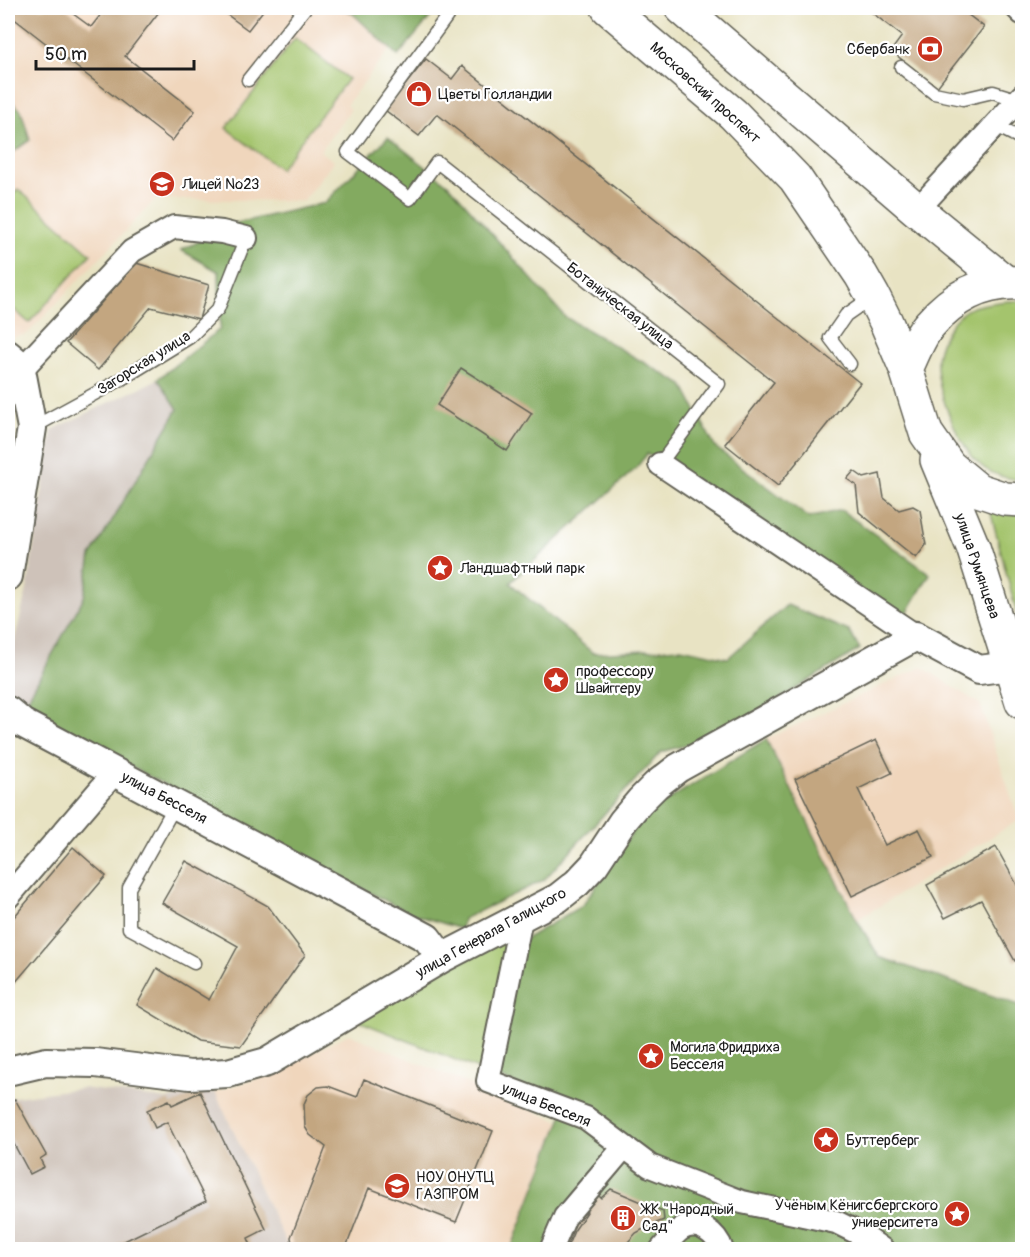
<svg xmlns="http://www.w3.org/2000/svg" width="1030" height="1257" font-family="Pangolin,sans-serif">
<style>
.built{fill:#f0d6bc;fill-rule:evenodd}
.industrial{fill:#cec2b9}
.green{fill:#a4c46d;stroke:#607044;stroke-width:1.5}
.forest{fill:#83aa60;stroke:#50633e;stroke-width:1.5}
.building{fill:#c3a680}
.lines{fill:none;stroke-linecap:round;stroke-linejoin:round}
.service-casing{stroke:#636256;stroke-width:15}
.minor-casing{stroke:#636256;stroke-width:26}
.tertiary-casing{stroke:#636256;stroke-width:32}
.primary-casing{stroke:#636256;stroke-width:36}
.service{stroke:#fff;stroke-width:12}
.minor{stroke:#fff;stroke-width:22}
.tertiary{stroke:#fff;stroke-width:28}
.primary{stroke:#fff;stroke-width:33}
.labels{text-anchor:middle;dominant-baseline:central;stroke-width:4.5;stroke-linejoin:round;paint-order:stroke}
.poi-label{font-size:15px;fill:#1c1c1c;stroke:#fff;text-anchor:start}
.street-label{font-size:15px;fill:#1c1c1c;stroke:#fff}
</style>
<rect width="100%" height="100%" fill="#fff"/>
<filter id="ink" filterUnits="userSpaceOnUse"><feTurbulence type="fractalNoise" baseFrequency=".0167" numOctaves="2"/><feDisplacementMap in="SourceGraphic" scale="12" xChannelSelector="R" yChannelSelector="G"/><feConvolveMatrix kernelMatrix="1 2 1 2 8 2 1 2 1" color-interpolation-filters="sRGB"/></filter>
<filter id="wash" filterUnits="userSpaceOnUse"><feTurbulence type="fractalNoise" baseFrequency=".008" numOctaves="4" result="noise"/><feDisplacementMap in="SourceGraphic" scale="24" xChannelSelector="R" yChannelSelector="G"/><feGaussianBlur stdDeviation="1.35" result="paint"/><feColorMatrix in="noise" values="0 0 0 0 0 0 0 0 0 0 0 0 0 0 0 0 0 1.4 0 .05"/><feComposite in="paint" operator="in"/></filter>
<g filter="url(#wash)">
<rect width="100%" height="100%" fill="#e8e3c3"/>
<path class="built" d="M8 8H422L346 105 351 109 320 151 334 161 303 201 156 199 27 334 8 339Z
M922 667 980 704 1019 820 857 920 766 739ZM876 740 892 773 858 789 885 845 919 829 933 857 852 896 795 779Z
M349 1034 560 1122 511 1249H289L215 1092 269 1075Z"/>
<path class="industrial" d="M158 379 198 407 84 597 26 702 8 691V667L27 589 52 430Z
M82 1088 166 1099 215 1092 289 1249H8V1098Z"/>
<path class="green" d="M295 38 348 79 280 169 226 128Z
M18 189 91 254 29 323 8 304V200Z
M1010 301 1022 302V480C1009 479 995 476 984 468 960 450 938 395 937 365 936 346 950 321 965 311 975 304 998 302 1010 301Z
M989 506 1022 514V634Z
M510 934 483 1071 351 1018Z"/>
<path class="forest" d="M343 8H438L398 56 353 14Z
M8 99 21 110 30 140 8 156Z
M388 137 450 186 565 317 683 385 715 447 809 518 841 510 930 574 907 613 858 593 736 502 647 454 636 468 510 583 593 653 681 648 728 658 787 605 849 631 860 649 719 736 661 752 544 880 463 919 461 929 407 912 27 712 26 702 84 597 91 556 178 409 158 379 220 329 219 272 181 250 237 223 325 203Z
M766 739 857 920 879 957 1022 1006V1249H511L567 1104 498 1077 520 942 583 905 644 815Z"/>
<g id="blocks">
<path class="building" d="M8 8H65L91 27 106 8H162L125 56 195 111 172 141 8 14Z
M218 8H265L248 30Z
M866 8H959L984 27 937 87 891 51 902 36Z
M426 59 452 79 462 66 860 383 778 486 725 444 774 382 437 114 419 136 385 110Z
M136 263 209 285 199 319 151 307 98 370 66 343Z
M461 368 532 413 507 451 437 405Z
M854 471 864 478 880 474 884 498 899 510 913 506 920 510 926 545 916 558 859 512 856 485 847 479Z
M876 740 892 773 858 789 885 845 919 829 933 857 852 896 795 779Z
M73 847 106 876 8 991V924Z
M996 847 1022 894V957L1015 961 981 900 945 918 927 885Z
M186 861 268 906 305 955 241 1046 197 1041 137 1005 157 968 209 1000 238 946 162 903Z
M364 1079 493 1131 456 1222 369 1188 345 1250H293L291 1237 326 1147 310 1135 305 1127 304 1104 308 1095 318 1087 328 1086 357 1097Z
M200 1092 266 1229 248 1238 253 1250H106L206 1201 167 1122 155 1128 147 1110 169 1100 172 1105Z
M15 1099 46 1155 40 1159 44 1167 30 1174 8 1133V1103Z
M611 1189 663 1211 664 1220 649 1226 636 1233 621 1250H566L574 1231 587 1212 584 1209 598 1195 601 1198Z"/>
</g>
</g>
<g filter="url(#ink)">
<use href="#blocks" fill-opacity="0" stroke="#636256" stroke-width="1.5"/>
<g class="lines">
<g class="service-casing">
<path id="service" d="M453 8 348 152 410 199 437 162 719 384 660 464
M901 67 934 93 963 99 993 92 1019 100
M248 80 305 8
M994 125 1022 139
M850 364 830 338 846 315 872 297
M32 428 120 380 190 337 218 309 246 238
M176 804 129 888V928L194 963"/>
</g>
<g class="minor-casing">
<path id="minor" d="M1017 8 1022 13
M917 210 1022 96
M21 370 132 251 174 227 222 232 246 238
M660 464 916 636
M8 897 115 772
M521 919 488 1081 586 1118 650 1166 742 1202 836 1222 862 1235 883 1250
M551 1250 565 1217 624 1147
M661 1250C667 1243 674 1234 681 1229 698 1218 717 1234 722 1250"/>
</g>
<g class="tertiary-casing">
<path id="tertiary" d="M8 355 14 360 21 370 32 428 8 576
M8 711 22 723 427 938 442 958
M8 1071 46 1062 95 1063 190 1075 228 1073 267 1062 442 958 558 898 577 883 594 865 623 821 640 801 656 785 678 768 916 636 979 670 1010 666"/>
</g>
<g class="primary-casing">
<path id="primary" d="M608 8 733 114 795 178 861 275 873 296 886 322 906 369 926 433 949 466 978 490 1005 499 1022 500
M682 8 917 210 1005 282
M906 369C913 355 919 336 930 324 954 296 983 281 1020 283
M937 460 973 547 1022 702"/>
</g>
<use href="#service" class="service"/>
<use href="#minor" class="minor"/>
<use href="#tertiary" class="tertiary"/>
<use href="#primary" class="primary"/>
</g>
</g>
<defs>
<g id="bank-disc" transform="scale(1.35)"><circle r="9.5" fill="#c8321e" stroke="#fff"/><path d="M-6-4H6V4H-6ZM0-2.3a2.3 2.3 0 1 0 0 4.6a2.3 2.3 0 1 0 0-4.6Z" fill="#fff"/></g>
<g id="shop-disc" transform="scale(1.35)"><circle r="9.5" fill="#c8321e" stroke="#fff"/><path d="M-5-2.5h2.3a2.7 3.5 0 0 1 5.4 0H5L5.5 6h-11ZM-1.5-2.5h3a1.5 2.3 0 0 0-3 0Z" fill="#fff"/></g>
<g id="school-disc" transform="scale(1.35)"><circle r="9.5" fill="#c8321e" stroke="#fff"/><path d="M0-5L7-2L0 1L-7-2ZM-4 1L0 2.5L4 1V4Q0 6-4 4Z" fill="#fff"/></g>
<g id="sight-disc" transform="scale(1.35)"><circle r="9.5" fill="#c8321e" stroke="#fff"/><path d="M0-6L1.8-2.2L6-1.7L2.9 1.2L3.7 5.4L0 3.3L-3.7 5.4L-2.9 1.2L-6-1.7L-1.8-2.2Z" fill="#fff"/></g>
<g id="university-disc" transform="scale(1.35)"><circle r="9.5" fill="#c8321e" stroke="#fff"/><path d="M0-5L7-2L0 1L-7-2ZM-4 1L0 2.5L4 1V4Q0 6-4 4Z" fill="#fff"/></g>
<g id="building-disc" transform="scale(1.35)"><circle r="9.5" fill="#c8321e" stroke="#fff"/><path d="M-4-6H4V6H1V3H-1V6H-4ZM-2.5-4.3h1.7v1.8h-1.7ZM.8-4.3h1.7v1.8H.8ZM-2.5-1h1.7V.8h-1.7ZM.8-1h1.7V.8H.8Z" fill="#fff"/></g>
</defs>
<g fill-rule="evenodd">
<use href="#bank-disc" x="930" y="49"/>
<use href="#shop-disc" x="419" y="94"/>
<use href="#school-disc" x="162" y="184"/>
<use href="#sight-disc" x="440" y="568"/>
<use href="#sight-disc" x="556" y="680"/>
<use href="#sight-disc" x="651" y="1056"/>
<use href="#sight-disc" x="826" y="1140"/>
<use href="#university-disc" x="397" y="1186"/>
<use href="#sight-disc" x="957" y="1214"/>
<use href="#building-disc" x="623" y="1218"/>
</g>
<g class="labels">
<g class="poi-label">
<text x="910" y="49" text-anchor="end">Сбербанк</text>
<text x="438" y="94">Цветы Голландии</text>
<text x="182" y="184">Лицей №23</text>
<text x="460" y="568">Ландшафтный парк</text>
<text x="576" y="671">профессору<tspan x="576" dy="17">Швайггеру</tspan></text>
<text x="670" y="1047">Могила Фридриха<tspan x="670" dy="17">Бесселя</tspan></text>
<text x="846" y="1140">Буттерберг</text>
<text x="416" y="1177">НОУ ОНУТЦ<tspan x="416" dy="17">ГАЗПРОМ</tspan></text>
<text x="938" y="1205" text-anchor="end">Учёным Кёнигсбергского<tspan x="938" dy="17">университета</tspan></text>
<text x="642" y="1209">ЖК "Народный<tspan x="642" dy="17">Сад"</tspan></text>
</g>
<g class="street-label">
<text transform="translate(705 93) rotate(42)">Московский проспект</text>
<text transform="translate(620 306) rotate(38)">Ботаническая улица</text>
<text transform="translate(144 363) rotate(-32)">Загорская улица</text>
<text transform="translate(977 566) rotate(71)">улица Румянцева</text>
<text transform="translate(164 798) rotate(28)">улица Бесселя</text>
<text transform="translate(491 933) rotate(-29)">улица Генерала Галицкого</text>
<text transform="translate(546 1105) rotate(22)">улица Бесселя</text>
</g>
</g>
<rect width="1030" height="1257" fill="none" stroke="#fff" stroke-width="30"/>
<path d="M36 60v9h158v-9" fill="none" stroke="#1c1c1c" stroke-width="3"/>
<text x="45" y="60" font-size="18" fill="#1c1c1c" stroke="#ffffff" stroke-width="4.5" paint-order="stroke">50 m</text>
</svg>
